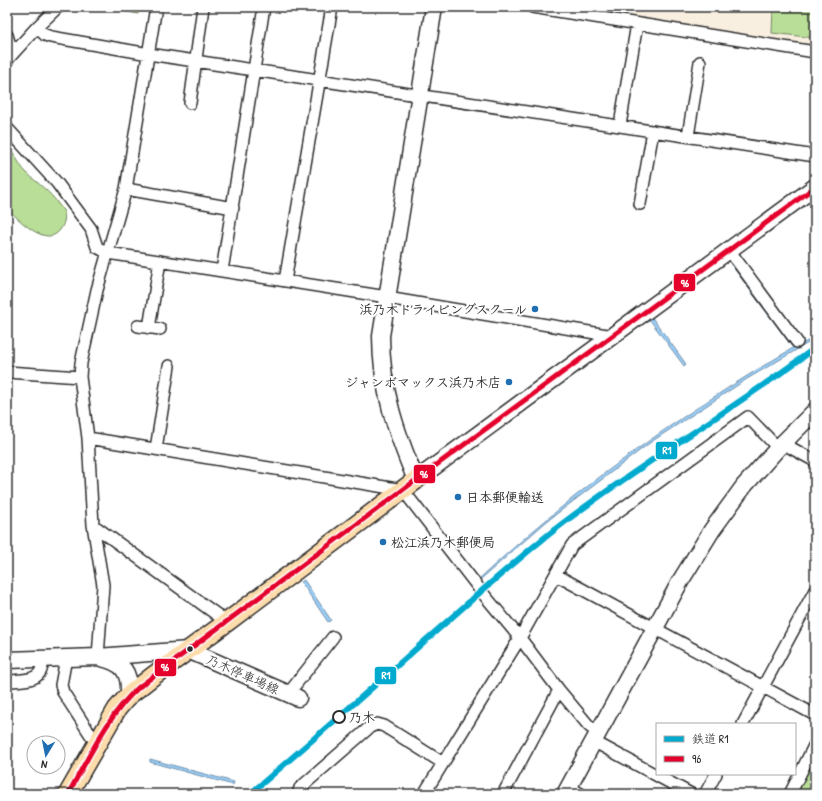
<svg xmlns="http://www.w3.org/2000/svg" width="822" height="801" font-family="'Patrick Hand','Klee One',sans-serif">
<style>
.built{fill:#f9efe1}
.green{fill:#b9de98;stroke:#728462}
.water{fill:#9acef8;stroke:#6e8da6}
.lines{fill:none;stroke-linecap:round;stroke-linejoin:round}
.street-casing{stroke:#2b2b2b;stroke-width:14}
.secondary-casing{stroke:#2b2b2b;stroke-width:19}
.primary-casing{stroke:#2b2b2b;stroke-width:21}
.street{stroke:#fff;stroke-width:11}
.secondary{stroke:#fff;stroke-width:16}
.primary{stroke:#fddcac;stroke-width:18}
.bus-1-casing{stroke:#fff;stroke-width:8}
.bus-1{stroke:#e4002b;stroke-width:5}
.rail-1-casing{stroke:#fff;stroke-width:9}
.rail-1{stroke:#00a9ce;stroke-width:6}
.poi-dot{fill:#1f6fb2;stroke:#fff;stroke-width:1.5}
.bus-dot{fill:#2b2b2b;stroke:#fff;stroke-width:1.5}
.stop-dot{fill:#fff;stroke:#2b2b2b;stroke-width:2}
.labels{text-anchor:middle;dominant-baseline:central;stroke-width:4;stroke-linejoin:round;paint-order:stroke}
.poi-label{font-size:13px;font-weight:bold;fill:#2b2b2b;stroke:#fff;text-anchor:end}
.street-label{font-size:13px;fill:#2b2b2b;stroke:#fff}
.stop-label{font-size:13px;font-weight:bold;fill:#2b2b2b;stroke:#fff;text-anchor:start}
.line-badge{stroke:#fff;stroke-width:1.5}
.badge-label{font-size:11px;text-anchor:middle;font-weight:bold;fill:#fff}
</style>
<rect width="100%" height="100%" fill="#fff"/>
<filter id="ink" filterUnits="userSpaceOnUse"><feTurbulence type="fractalNoise" baseFrequency=".025" numOctaves="2"/><feDisplacementMap in="SourceGraphic" scale="8" xChannelSelector="R" yChannelSelector="G"/><feConvolveMatrix kernelMatrix="1 2 1 2 8 2 1 2 1" color-interpolation-filters="sRGB"/></filter>
<g filter="url(#ink)">
<path class="built" d="M568 7H815V46L769 39Z"/>
<path class="green" d="M108 7H139L138 14 107 8Z
M773 7H815V38L772 33Z
M7 146C16 153 18 165 27 173 39 185 49 190 59 205 61 207 64 211 64 213 66 219 63 226 60 230 46 249 17 218 7 208Z
M815 755V794H796Z"/>
<path class="water" d="M732 261 800 345 815 337V339L747 379 651 442 546 522 481 579 480 578C502 558 524 538 546 520 623 455 707 399 793 348L730 263Z
M651 316 686 364 684 366 650 320 646 323 644 321Z
M304 580 331 620 328 622 301 582Z
M150 759 234 782 233 785 150 762Z"/>
<g class="lines">
<g class="street-casing">
<path id="street" d="M532 7 815 52
M37 27 45 35 51 37 149 54 815 156
M7 35 9 42 14 52
M7 60 37 27 58 7
M190 103 203 7
M620 125 637 24
M7 128 57 183 91 229 97 247 108 253 387 297
M688 136 700 62
M126 189 233 208
M640 204 653 131
M729 250 797 342
M222 271 264 7
M285 281 332 7
M387 298 613 336
M138 326 160 329
M149 328 160 261
M7 372 80 377
M88 438 403 490 481 591 520 638 559 690 589 726 598 733
M782 443 815 461
M156 449 169 366
M93 525 227 622
M556 575 815 715
M98 657 103 585 93 525 88 438 80 377 81 363 97 290 126 189 156 7
M66 658 61 685 63 692 94 740 97 743
M7 681C17 680 35 682 40 672 43 668 42 663 42 659
M288 694 333 637
M743 724 815 590
M593 741 691 794
M569 787 581 794
M298 794 300 788 370 727 377 724 384 726 443 763
M424 794 520 638 572 545 748 417 778 448
M503 794 559 690
M705 794 716 774
M790 794 815 744"/>
</g>
<g class="secondary-casing">
<path id="secondary" d="M434 7 381 336C381 389 396 432 416 480L815 187
M101 658C124 663 130 672 129 695
M7 660 98 657 188 650 298 698
M565 794 681 580 712 530 744 486 778 448 815 411"/>
</g>
<g class="primary-casing">
<path id="primary" d="M68 794 117 709 129 695 153 676 227 622 416 480"/>
</g>
<use href="#street" class="street"/>
<use href="#secondary" class="secondary"/>
<use href="#primary" class="primary"/>
<g class="bus-1-casing">
<path id="bus-1" d="M68 794C88 759 109 713 139 687L416 480 815 187"/>
</g>
<use href="#bus-1" class="bus-1"/>
<g class="rail-1-casing">
<path id="rail-1" d="M250 794C309 743 369 691 427 639 472 600 515 560 562 524 644 461 733 410 815 348"/>
</g>
<use href="#rail-1" class="rail-1"/>
</g>
</g>
<g class="poi-dot">
<circle cx="535" cy="309" r="4"/>
<circle cx="509" cy="382" r="4"/>
<circle cx="458" cy="497" r="4"/>
<circle cx="383" cy="542" r="4"/>
</g>
<circle class="bus-dot" cx="190" cy="649" r="3.5"/>
<circle class="stop-dot" cx="339" cy="717" r="6"/>
<g class="labels">
<g class="poi-label">
<text x="527" y="309">浜乃木ドライビングスクール</text>
<text x="501" y="382">ジャンボマックス浜乃木店</text>
<text x="466" y="497" text-anchor="start">日本郵便輸送</text>
<text x="391" y="542" text-anchor="start">松江浜乃木郵便局</text>
</g>
<g class="street-label">
<text transform="translate(243 674) rotate(24)">乃木停車場線</text>
</g>
<g class="stop-label">
<text x="349" y="717">乃木</text>
</g>
</g>
<g class="line-badge">
<rect x="673" y="273" width="23" height="19" rx="4" fill="#e4002b"/>
<rect x="655" y="441" width="23" height="19" rx="4" fill="#00a9ce"/>
<rect x="413" y="464" width="23" height="20" rx="4" fill="#e4002b"/>
<rect x="154" y="658" width="23" height="19" rx="4" fill="#e4002b"/>
<rect x="374" y="666" width="23" height="19" rx="4" fill="#00a9ce"/>
</g>
<g class="badge-label">
<text x="685" y="287">96</text>
<text x="667" y="454">R1</text>
<text x="424" y="478">96</text>
<text x="165" y="671">96</text>
<text x="386" y="679">R1</text>
</g>
<rect width="822" height="801" fill="none" stroke="#fff" stroke-width="24"/>
<rect x="12" y="12" width="798" height="777" fill="none" stroke="#2b2b2b" stroke-width="1.5" filter="url(#ink)"/>
<rect x="656" y="723" width="140" height="52" fill="#ffffff" stroke="#aaaaaa"/>
<rect x="664" y="736" width="20" height="6" fill="#00a9ce" stroke="#aaaaaa"/>
<text x="692" y="743" font-size="12" fill="#2b2b2b">鉄道 R1</text>
<rect x="664" y="756" width="20" height="6" fill="#e4002b" stroke="#aaaaaa"/>
<text x="692" y="763" font-size="12" fill="#2b2b2b">96</text>
<g transform="translate(46 755) rotate(190)"><circle r="19" fill="#ffffff" stroke="#aaaaaa"/>
<path d="M0-3L7 15L0 10L-7 15Z" fill="#1f6fb2"/>
<text y="-6" font-size="11" font-weight="bold" text-anchor="middle" fill="#2b2b2b">N</text>
</g>
</svg>
